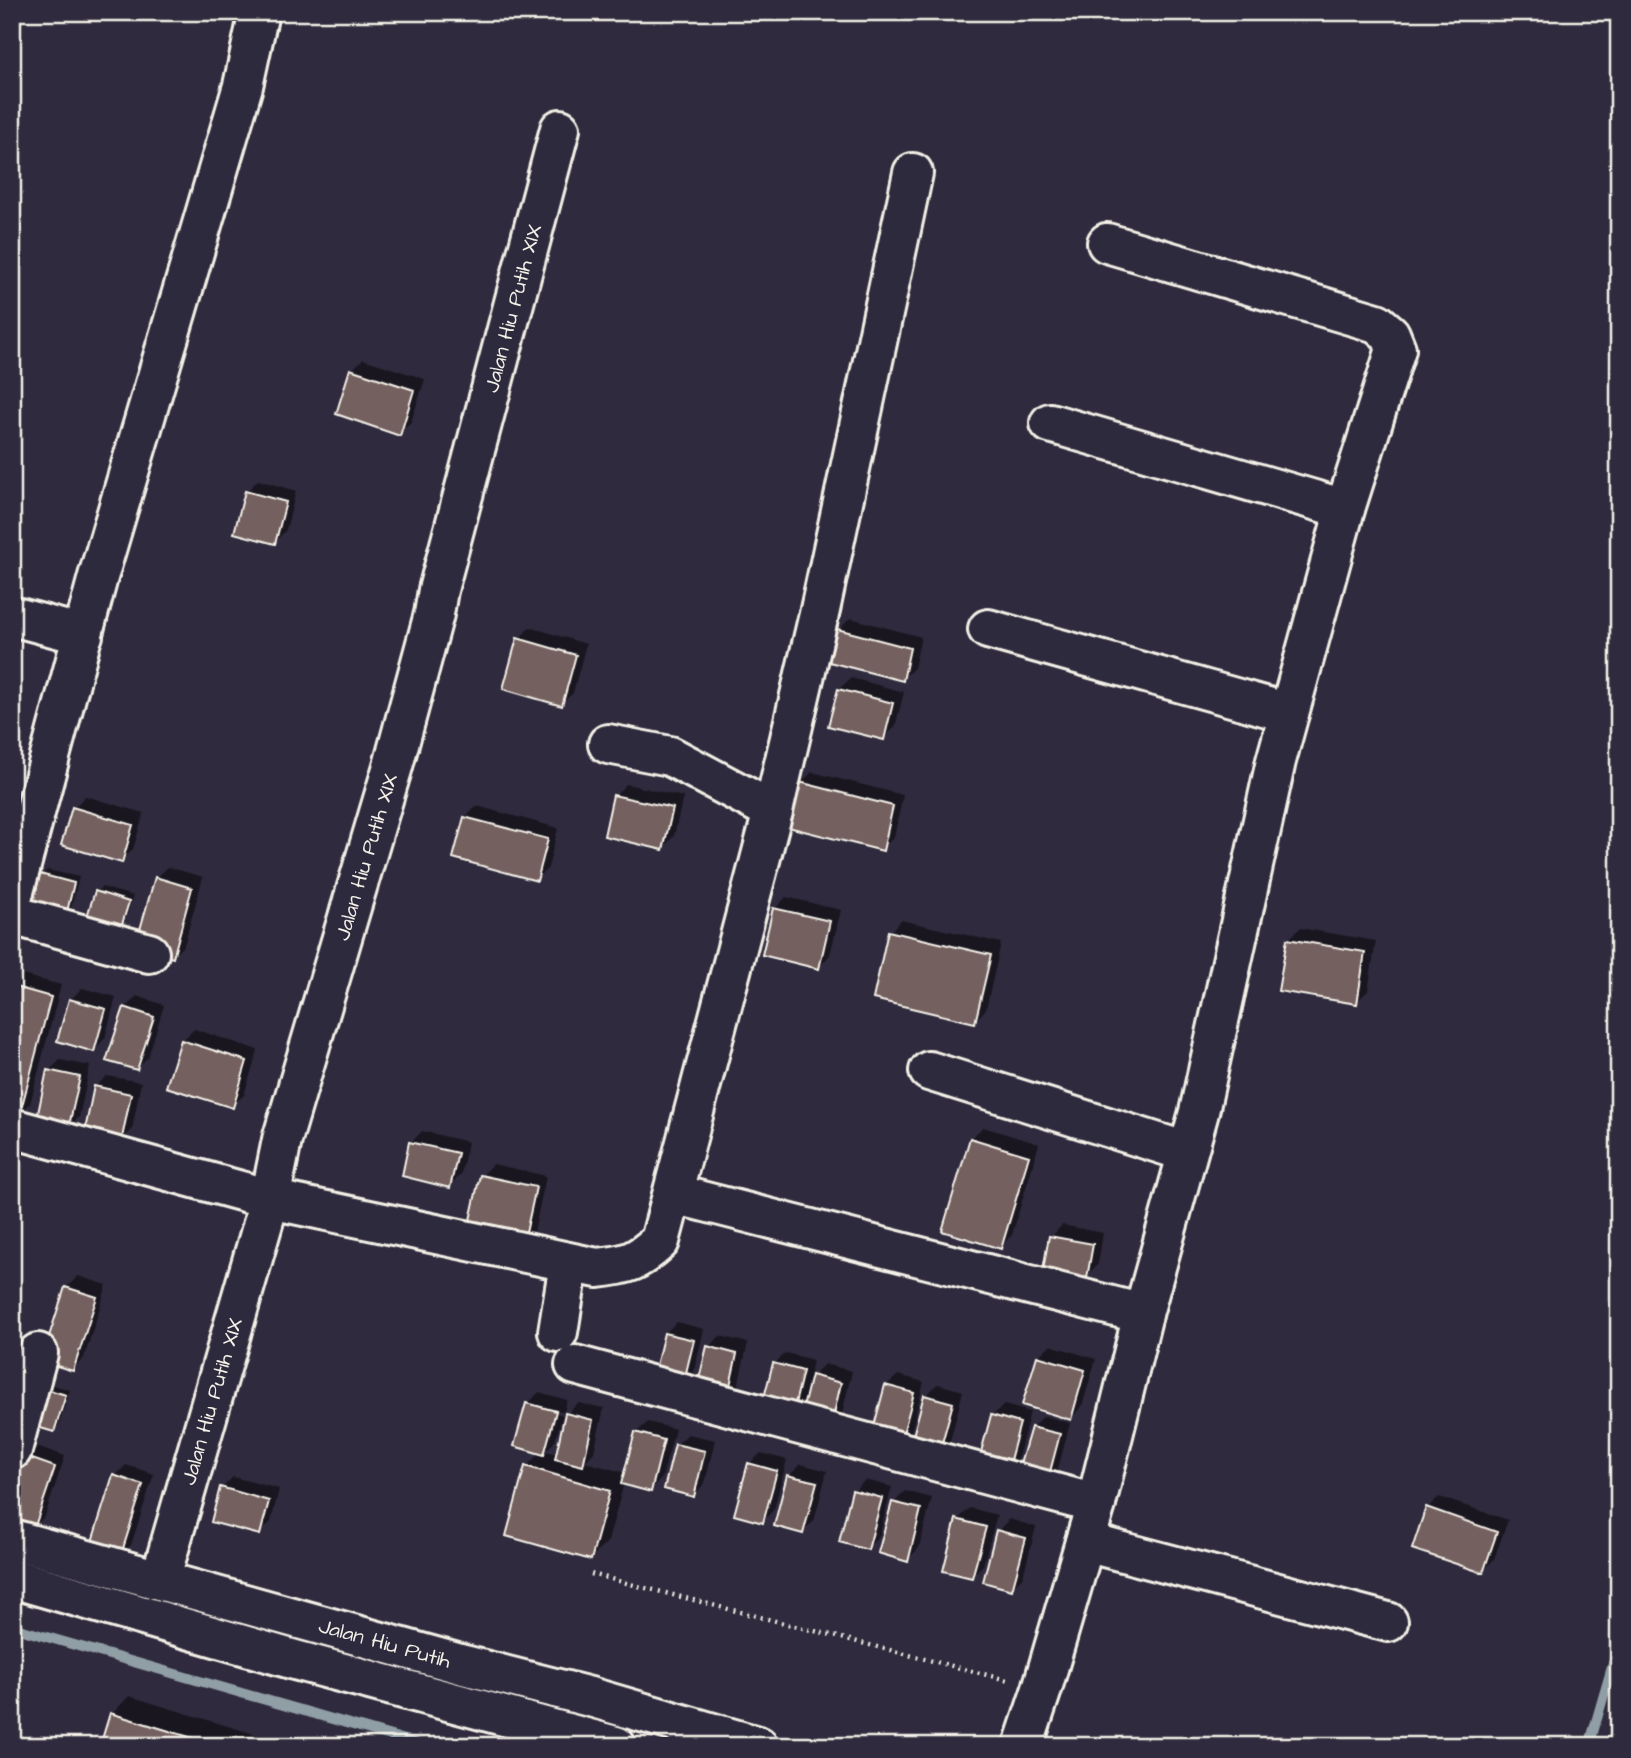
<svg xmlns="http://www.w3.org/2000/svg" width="1631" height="1758" font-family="'Architects Daughter',sans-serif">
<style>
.shadow{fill:#0007}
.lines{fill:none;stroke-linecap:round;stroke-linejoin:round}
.stream{stroke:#909ea5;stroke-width:10}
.building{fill:#746061;stroke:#f4f1e8;stroke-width:2}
.minor-casing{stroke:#f4f1e8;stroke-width:44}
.tertiary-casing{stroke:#f4f1e8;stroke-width:44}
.path{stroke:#f4f1e8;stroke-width:4.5;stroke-dasharray:2 5;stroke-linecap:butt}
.minor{stroke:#2f2a3d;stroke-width:38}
.tertiary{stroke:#2f2a3d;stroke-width:38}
.labels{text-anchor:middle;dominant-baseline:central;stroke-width:5;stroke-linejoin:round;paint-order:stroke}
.street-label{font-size:21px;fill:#f4f1e8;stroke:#2f2a3d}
</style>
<rect width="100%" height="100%" fill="#2f2a3d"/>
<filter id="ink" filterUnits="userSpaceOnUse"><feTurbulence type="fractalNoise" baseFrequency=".0143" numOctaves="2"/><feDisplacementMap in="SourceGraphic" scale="14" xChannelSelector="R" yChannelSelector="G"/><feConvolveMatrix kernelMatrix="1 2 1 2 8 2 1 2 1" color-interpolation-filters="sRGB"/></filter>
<g filter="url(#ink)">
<path class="shadow" d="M363 359 425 379 411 422 399 433 352 370Z
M258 480 296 491 286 530 275 542 246 492Z
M850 618 921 637 914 668 902 679 839 630Z
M530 627 586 644 573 693 561 704 519 639Z
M851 678 904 692 895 727 884 738 839 689Z
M812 772 903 795 894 837 882 849 801 783Z
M626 784 683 797 674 836 663 848 615 796Z
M85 796 144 813 133 849 122 861 74 808Z
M477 806 558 828 548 868 536 879 465 817Z
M168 867 203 877 184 945 173 956 156 878Z
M47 870 79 877 69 916 42 875Z
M102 887 133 896 121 932 96 892Z
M786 897 841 910 830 955 819 967 775 909Z
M901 920 1001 943 986 1009 975 1021 890 932Z
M1300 928 1376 941 1368 991 1356 1002 1289 939Z
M22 975 61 985 30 1104 18 1115 12 1114V985Z
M82 988 116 997 105 1038 94 1050 71 999Z
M137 996 164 1005 148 1057 137 1068 125 1008Z
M194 1029 258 1050 244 1095 232 1106 182 1041Z
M60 1060 90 1066 79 1117 68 1128 49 1071Z
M107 1076 141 1082 132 1130 120 1141 95 1087Z
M983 1127 1039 1144 1012 1235 1000 1247 971 1138Z
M422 1131 468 1142 461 1174 450 1186 411 1143Z
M493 1164 546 1176 533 1237 521 1249 482 1176Z
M1062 1225 1103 1233 1098 1264 1086 1276 1051 1237Z
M78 1276 107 1285 84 1358 73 1369 66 1288Z
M12 1307 17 1309 12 1321Z
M677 1322 704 1329 694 1372 683 1383 665 1333Z
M720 1336 748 1343 738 1386 726 1397 709 1347Z
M1050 1345 1096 1359 1082 1406 1071 1418 1038 1357Z
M786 1353 813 1360 804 1402 791 1414 774 1364Z
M824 1364 852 1371 842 1414 830 1426 813 1376Z
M898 1375 924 1382 911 1432 900 1443 886 1386Z
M46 1383 70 1390 59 1425 54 1430Z
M937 1384 963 1391 950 1441 939 1452 912 1445 926 1396Z
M539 1392 567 1400 564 1412 533 1403V1406L563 1415 555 1441 546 1451 558 1454 567 1414 578 1403 604 1408 594 1452 585 1462 626 1473 636 1433 648 1422 675 1429 662 1478 650 1490 624 1483 608 1541 591 1558 526 1467 541 1452 528 1404Z
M1004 1405 1030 1412 1017 1462 1006 1473 992 1416Z
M1044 1416 1070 1423 1057 1473 1046 1485 1032 1427Z
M688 1434 715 1440 705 1483 694 1495 676 1445Z
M34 1445 65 1456 45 1516 34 1527 22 1456Z
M761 1453 787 1460 774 1509 763 1521 749 1464Z
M801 1464 827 1471 814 1521 802 1532 789 1476Z
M126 1465 154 1474 131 1545 120 1556 115 1476Z
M233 1477 279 1489 271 1522 259 1533 222 1488Z
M865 1480 892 1487 879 1537 867 1548 854 1491Z
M905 1491 932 1498 919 1548 907 1560 894 1503Z
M1439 1497 1508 1520 1494 1559 1483 1571 1427 1508Z
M970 1508 997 1515 983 1565 972 1576 945 1569 958 1519Z
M1009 1519 1036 1527 1023 1576 1012 1588 998 1531Z
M129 1696 254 1734 251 1746H102L112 1714Z"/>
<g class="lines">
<path class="stream" d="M12 1627 426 1746
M1589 1746 1619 1643"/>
</g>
<path class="building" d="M350 369 414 390 400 436 336 414Z
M245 491 286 502 275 544 234 533Z
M837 629 910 648 903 681 829 662Z
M517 638 576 655 562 706 503 689Z
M838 689 893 703 884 740 828 726Z
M799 782 893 806 883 851 788 827Z
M613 795 673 808 663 850 604 836Z
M72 807 133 825 122 863 61 845Z
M464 817 548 839 537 881 453 858Z
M40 874 74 883 64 924 30 915Z
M155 877 192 888 173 958 135 947Z
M95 891 129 902 117 940 83 929Z
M773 908 830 921 819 969 762 955Z
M888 931 991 955 975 1023 873 999Z
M1287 939 1365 952 1357 1004 1278 991Z
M12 986 51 997 19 1117 12 1116Z
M69 999 106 1009 94 1052 57 1041Z
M124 1007 154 1017 137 1070 106 1061Z
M181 1040 247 1061 233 1108 166 1087Z
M47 1070 80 1077 68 1130 36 1123Z
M94 1086 131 1094 121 1143 84 1135Z
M970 1138 1029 1156 1001 1249 942 1231Z
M409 1142 458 1153 450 1188 402 1176Z
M480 1175 536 1187 522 1251 466 1238Z
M1049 1236 1093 1244 1087 1278 1043 1270Z
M65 1287 97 1297 73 1371 41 1361Z
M664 1333 694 1340 683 1385 653 1378Z
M707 1346 737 1354 727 1399 696 1392Z
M1037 1356 1085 1370 1071 1420 1022 1405Z
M773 1363 803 1371 792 1416 761 1409Z
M811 1375 841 1383 831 1427 800 1420Z
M885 1385 914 1393 900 1445 871 1437Z
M39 1387 66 1395 54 1432 27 1424Z
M924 1395 953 1403 939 1454 910 1447Z
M526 1403 556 1411 544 1455 514 1446Z
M565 1413 593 1420 583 1466 555 1459Z
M991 1415 1020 1423 1006 1475 977 1467Z
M1031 1427 1060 1434 1046 1487 1016 1478Z
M635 1432 664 1440 651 1492 621 1484Z
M675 1444 705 1451 694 1497 664 1489Z
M21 1455 55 1467 34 1529 12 1521V1481Z
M748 1463 777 1471 763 1523 734 1515Z
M525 1466 610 1491 591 1560 506 1536Z
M113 1475 143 1485 120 1558 90 1548Z
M787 1475 817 1482 803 1534 774 1526Z
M220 1487 269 1501 260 1535 211 1522Z
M852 1490 882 1498 868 1550 839 1542Z
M892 1502 921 1509 908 1562 878 1553Z
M1426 1507 1497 1532 1483 1573 1412 1549Z
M956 1519 986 1527 972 1578 943 1571Z
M996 1530 1026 1538 1012 1590 983 1582Z
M110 1713 219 1746H100Z"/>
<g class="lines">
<g class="minor-casing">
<g id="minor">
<path d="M1050 423 1345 509"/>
<path d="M12 616 83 635"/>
<path d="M988 629 1289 713"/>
<path d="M608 744 670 756 773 811"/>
<path d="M12 899 98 577 243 86 259 12"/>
<path d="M12 915 149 953"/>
<path d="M929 1071 1187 1152"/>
<path d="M12 1128 270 1199 597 1268C628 1265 637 1262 660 1241L773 811 820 610 913 173"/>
<path d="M674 1194 1143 1314"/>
<path d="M558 1332 569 1263"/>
<path d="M575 1365 1096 1504"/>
<path d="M12 1450 38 1353"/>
<path d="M1085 1542 1388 1622"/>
<path id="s1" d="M160 1580 270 1199 282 1140 393 766 434 614 438 590 560 129"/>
<path d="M1023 1746 1042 1689 1096 1504 1143 1314 1199 1112 1276 761 1345 509 1396 349 1390 334 1377 323 1107 243"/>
</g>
</g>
<g class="tertiary-casing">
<g id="tertiary">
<path id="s2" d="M12 1539 464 1665 590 1697 758 1746"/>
<path d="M12 1578 295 1660 616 1746"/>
</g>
</g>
<path class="path" d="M591 1574 1007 1680"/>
<use href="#minor" class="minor"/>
<use href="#tertiary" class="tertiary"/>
</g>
</g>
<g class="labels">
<g class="street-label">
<text stroke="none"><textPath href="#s1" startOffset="1320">Jalan Hiu Putih XIX</textPath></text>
<text stroke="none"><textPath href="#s1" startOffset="752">Jalan Hiu Putih XIX</textPath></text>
<text stroke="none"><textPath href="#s1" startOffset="186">Jalan Hiu Putih XIX</textPath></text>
<text stroke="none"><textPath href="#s2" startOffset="387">Jalan Hiu Putih</textPath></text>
</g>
</g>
<rect width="1631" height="1758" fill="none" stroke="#2f2a3d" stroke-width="42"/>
<rect x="21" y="21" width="1589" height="1716" fill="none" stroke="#f4f1e8" stroke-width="2.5" filter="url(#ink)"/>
</svg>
